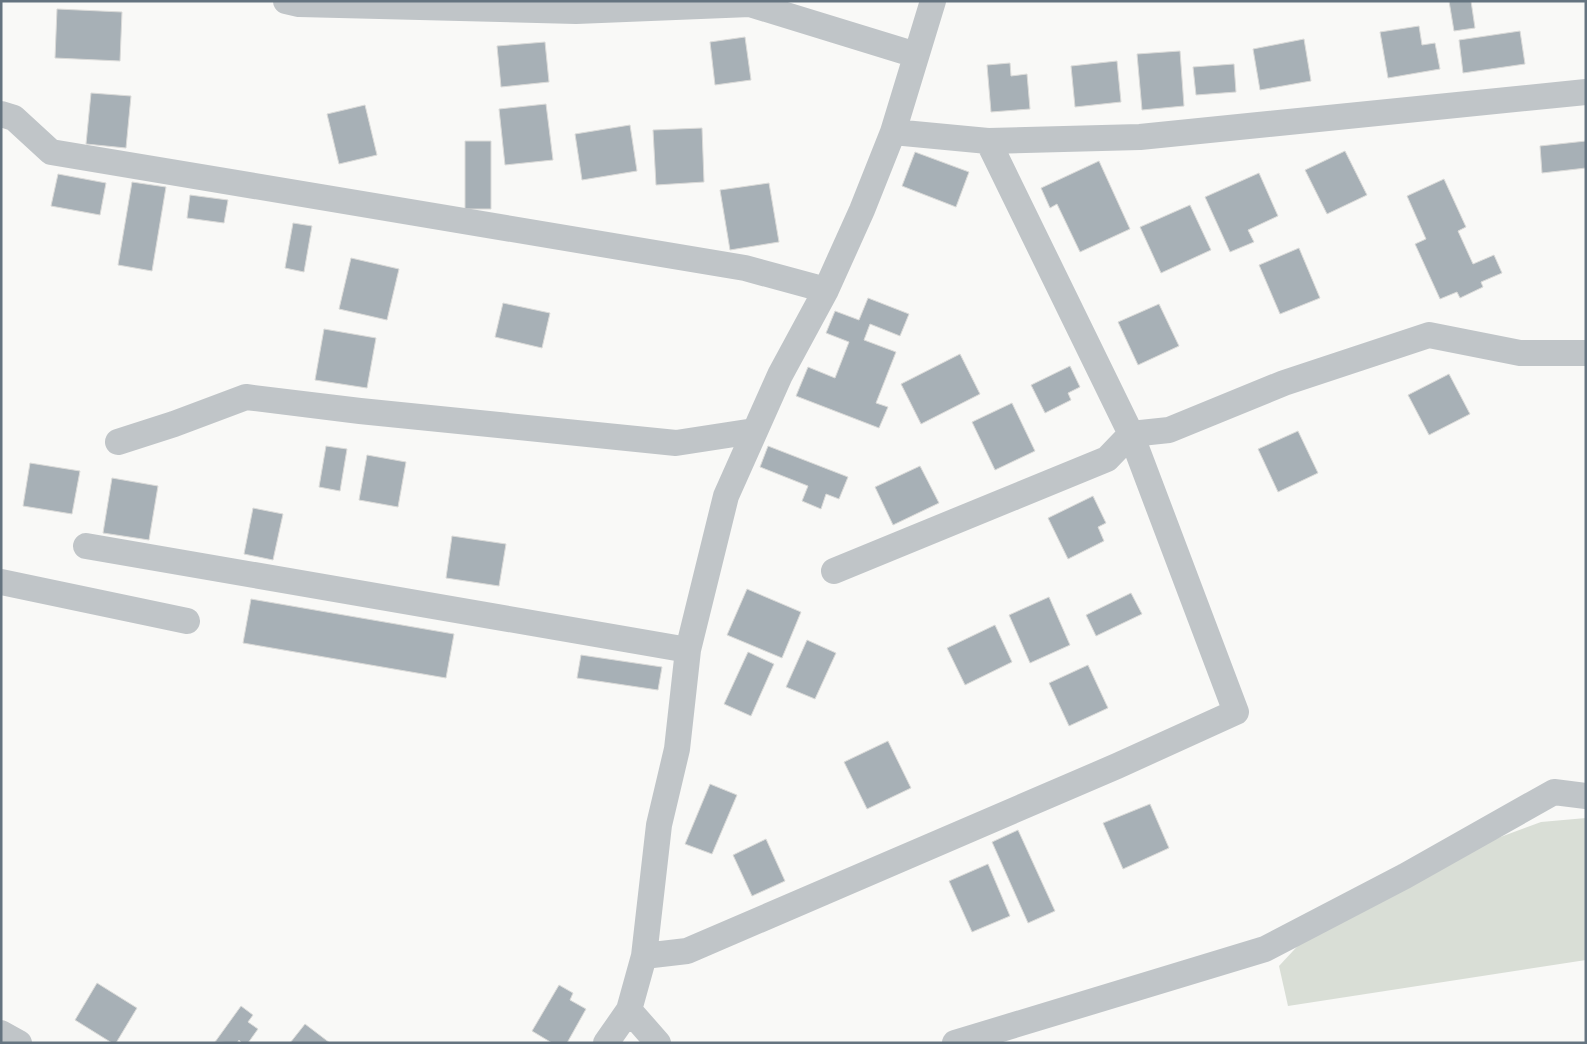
<svg xmlns="http://www.w3.org/2000/svg" width="1587" height="1044" font-family="'Fira Sans Condensed',sans-serif">
<style>
.green{fill:#d9ded6}
.building{fill:#a7b0b6;stroke:#dbdbd9}
.lines{fill:none;stroke-linecap:round;stroke-linejoin:round}
.minor{stroke:#c0c5c8;stroke-width:26}
</style>
<rect width="100%" height="100%" fill="#f9f9f7"/>
<path class="green" d="M1586 818V960L1288 1006 1279 966 1306 937 1479 845 1541 822Z"/>
<path class="building" d="M1449 1H1471L1475 28 1454 31Z
M57 9 122 12 120 61 55 58Z
M1419 26 1422 45 1435 43 1440 69 1388 78 1380 32Z
M1520 31 1525 64 1463 73 1459 40Z
M745 37 751 80 715 85 710 42Z
M1304 39 1311 81 1260 90 1253 49Z
M545 42 549 82 501 87 497 46Z
M1180 51 1184 106 1142 110 1137 54Z
M1117 61 1121 102 1075 107 1071 66Z
M1010 63 1011 76 1027 74 1030 109 991 112 987 65Z
M1234 64 1236 92 1196 95 1193 67Z
M91 93 131 96 126 148 86 144Z
M546 104 553 160 505 165 499 109Z
M365 105 377 155 339 164 327 114Z
M630 125 637 171 582 180 575 134Z
M702 128 704 182 656 185 653 130Z
M465 141H491V209H465Z
M1586 141V168L1542 173 1540 146Z
M1345 151 1367 195 1327 214 1305 170Z
M915 152 969 172 956 207 902 186Z
M1099 161 1130 229 1080 252 1057 204 1050 208 1041 188Z
M1259 173 1278 216 1248 230 1254 242 1230 252 1205 197Z
M58 174 106 183 100 215 51 206Z
M1444 179 1466 227 1458 231 1473 264 1494 255 1502 273 1481 282 1483 287 1460 298 1457 292 1440 299 1415 244 1426 239 1407 196Z
M132 182 166 187 152 271 118 265Z
M769 183 779 242 730 250 720 190Z
M190 195 228 200 224 223 187 218Z
M1190 205 1211 250 1161 273 1140 227Z
M293 223 312 226 304 272 285 268Z
M1299 248 1320 298 1280 314 1259 265Z
M351 258 399 269 387 320 339 309Z
M868 298 909 314 900 336 870 324 864 340 896 352 876 403 888 407 879 428 796 396 808 367 835 378 849 342 826 333 835 311 859 320Z
M503 303 550 313 542 348 495 337Z
M1159 304 1179 346 1138 365 1118 322Z
M324 329 376 338 367 388 315 380Z
M960 354 980 394 921 424 901 384Z
M1070 366 1080 387 1068 393 1071 400 1045 413 1031 385Z
M1449 374 1470 414 1429 435 1408 395Z
M1012 403 1035 451 995 470 972 422Z
M1298 431 1318 473 1278 492 1258 449Z
M326 446 347 449 340 491 319 487Z
M768 446 848 477 839 499 826 494 821 509 802 501 808 486 760 467Z
M367 455 406 462 398 507 359 500Z
M30 463 80 471 72 514 23 506Z
M920 466 939 503 893 525 875 487Z
M112 478 158 486 149 540 103 533Z
M1093 496 1106 523 1098 527 1104 541 1068 559 1048 518Z
M253 508 283 514 273 560 244 554Z
M452 536 506 544 499 586 446 578Z
M747 589 801 612 782 658 727 635Z
M1131 593 1142 614 1096 636 1086 615Z
M1049 597 1070 645 1030 663 1009 615Z
M251 599 454 634 446 678 243 643Z
M995 625 1012 662 965 685 947 648Z
M807 640 836 653 815 699 786 687Z
M748 652 774 664 751 716 724 704Z
M581 655 662 667 658 690 577 678Z
M1088 665 1108 708 1069 726 1049 683Z
M888 741 911 788 867 809 844 762Z
M710 784 737 795 712 854 685 844Z
M1150 804 1169 848 1123 869 1103 823Z
M1018 830 1055 911 1028 923 992 842Z
M766 839 785 881 752 896 733 855Z
M988 864 1010 916 972 932 949 881Z
M97 983 137 1008 116 1043H112L75 1020Z
M559 985 573 993 570 1000 586 1009 567 1043H552L532 1031Z
M241 1006 253 1015 248 1022 258 1029 248 1043H242L239 1040 237 1043 215 1042Z
M305 1024 330 1043H290Z"/>
<g class="lines">
<path class="minor" d="M286 1 299 4 576 11 750 4 916 55
M1 114 14 118 51 152 745 268 826 290
M893 132 988 141 1140 137 1586 92
M118 442 174 424 246 397 360 411 676 443 754 431
M86 546 688 650
M834 571 1107 459 1131 434 988 141
M1 582 187 621
M644 956 687 951 1117 766 1236 712 1131 434 1169 430 1284 383 1429 335 1520 353H1586
M629 1010 658 1043
M1 1033 19 1043
M606 1043 629 1010 644 956 659 825 677 749 688 650 726 496 780 375 826 290 862 210 893 132 933 1
M955 1043 1265 949 1405 876 1554 792 1586 796"/>
</g>
<rect width="1587" height="1044" fill="none" stroke="#657480" stroke-width="5"/>
</svg>
